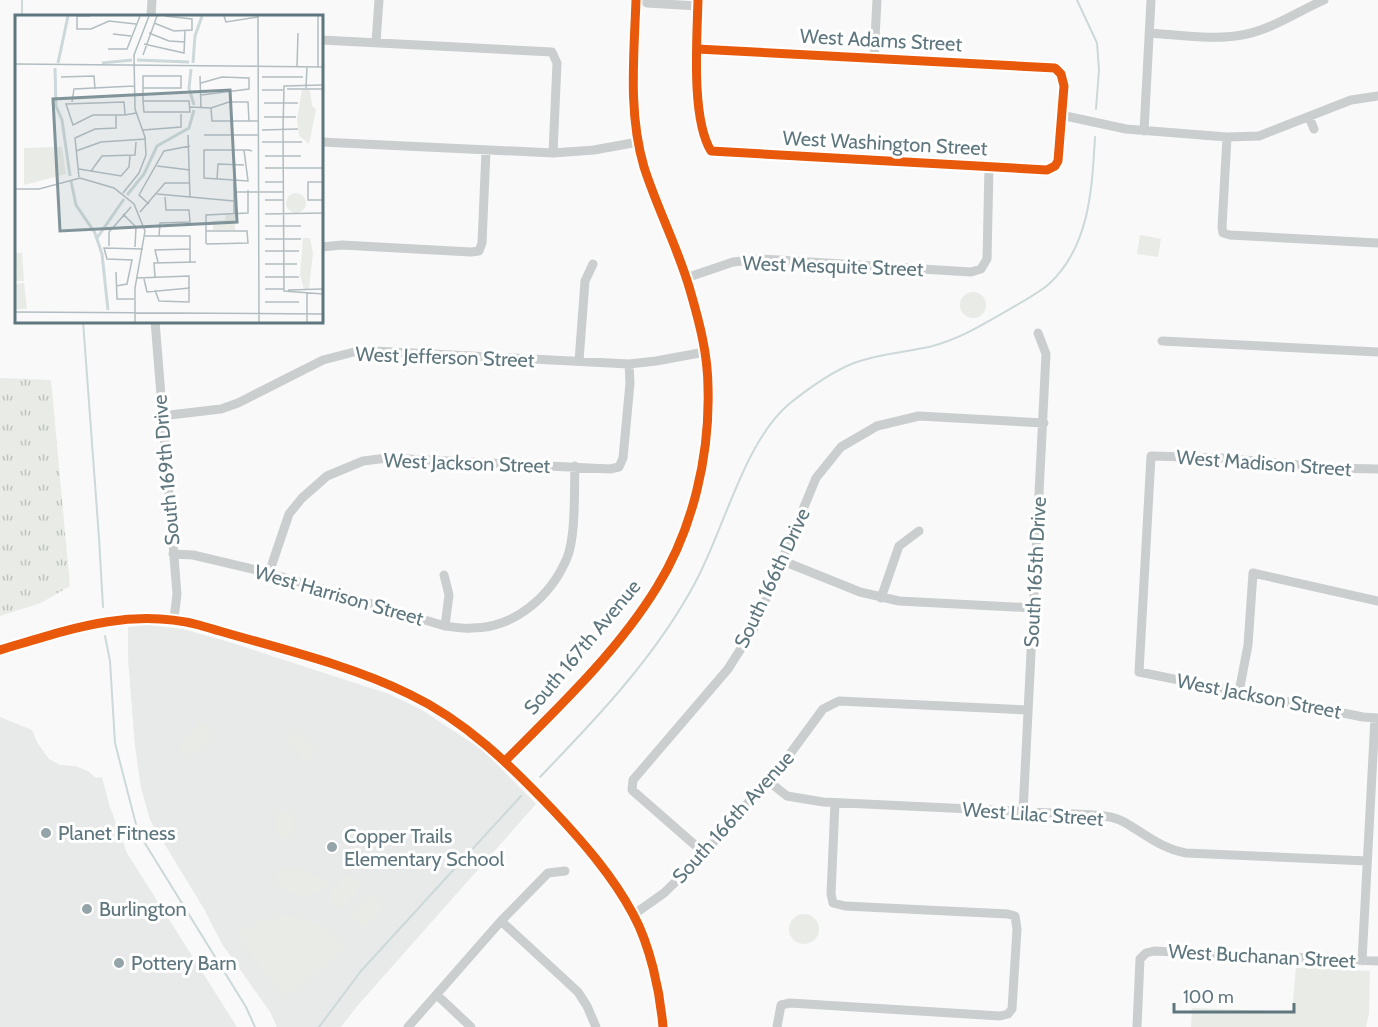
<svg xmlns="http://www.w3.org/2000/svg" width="1378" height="1027" font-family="Cabin,sans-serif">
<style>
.built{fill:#e7eae9}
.grass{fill:url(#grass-tufts)}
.park{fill:#e8ebe6}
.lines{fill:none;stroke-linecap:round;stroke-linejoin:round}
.stream{stroke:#ccd8d9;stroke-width:2}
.minor{stroke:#cbcece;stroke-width:9}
.tertiary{stroke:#cbcece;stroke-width:12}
.cycleway-casing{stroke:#fff;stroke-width:13}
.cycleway{stroke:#e8590c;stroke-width:9}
.poi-dot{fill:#94a4a9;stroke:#fff;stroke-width:2}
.labels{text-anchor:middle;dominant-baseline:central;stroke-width:6;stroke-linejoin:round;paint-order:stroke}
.street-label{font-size:20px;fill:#5e767e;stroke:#fff}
.poi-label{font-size:20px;fill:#5e767e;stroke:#fff;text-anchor:start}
.inset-river{fill:none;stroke:#ccd8d9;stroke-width:3}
.inset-road{fill:none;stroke:#b2bdc1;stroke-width:1.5}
.view{fill:#81949a;fill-opacity:0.15;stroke:#81949a;stroke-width:3}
.inset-edge{fill:none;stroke:#5e767e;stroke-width:3}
</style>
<defs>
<pattern id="grass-tufts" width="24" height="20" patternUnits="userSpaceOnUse" patternTransform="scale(1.5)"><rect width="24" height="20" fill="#e8ebe6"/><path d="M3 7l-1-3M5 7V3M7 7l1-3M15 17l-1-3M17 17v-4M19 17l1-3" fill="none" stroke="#bfc3c0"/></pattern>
</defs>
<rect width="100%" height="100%" fill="#f9f9f9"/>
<path class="built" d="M148 625 183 629 229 642 389 694 422 710 484 751 536 804 359 1004 341 1027H277L270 1012 222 944 204 909 150 820 141 788 135 746 128 659V627Z
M0 717 32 730 38 744 49 759 60 765 75 766 88 771 96 778 102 777 109 804 127 853 237 1027H0Z"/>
<path class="grass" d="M0 378 51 380 70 586 41 603 0 616Z"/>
<path class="park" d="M1140 235 1161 239 1158 257 1137 254Z
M960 305a13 13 0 1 1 26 0a13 13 0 1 1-26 0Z
M201 722 214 736 190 758 178 746Z
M297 729 316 750 305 761 285 739Z
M277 810 294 811 292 838 276 837Z
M283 868 310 871 312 873 310 875 322 878 329 884C314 900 302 894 283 891L276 881 278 873Z
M347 874 361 886 341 909 327 897Z
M370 894 384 906 364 929 350 917Z
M789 929a15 15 0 1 1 30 0a15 15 0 1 1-30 0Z
M287 916C316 919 327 926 346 948L289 995 282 994 236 935C252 923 268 918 287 916Z
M1296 967 1370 971 1369 1014 1366 1027H1191L1192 1008 1292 1012Z"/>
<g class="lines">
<path class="stream" d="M1077 0 1097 43 1099 70 1096 109
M22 16V0
M83 321 99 538 103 607
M105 636 110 661 115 743 138 832 246 1007 255 1027
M540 777C597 718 656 656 695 583 724 530 744 442 789 404 809 388 831 372 854 363 878 354 905 352 929 347 957 340 979 327 1003 313 1018 304 1036 295 1049 284 1090 246 1092 188 1095 137
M319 1027 361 971 521 796"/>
<path class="minor" d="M643 0 647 3 698 6
M151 16 152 0
M1149 33C1181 35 1215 41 1247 34 1274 28 1299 11 1324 0
M321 40 552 52 557 63 553 153
M376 42 379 0
M697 49 1055 68 1061 74 1064 86 1058 161 1055 166 1047 170 711 151C691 118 697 40 698 0
M874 58 877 0
M1061 115 1126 129 1227 137 1259 136 1351 100 1378 96
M1309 117 1314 129
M1144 131 1151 0
M1227 137 1222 227 1223 233 1230 235 1378 243
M321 142 553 153 594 150 638 142
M321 247 342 245 471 252 479 251 482 243 486 151
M686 278 733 262 760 259 971 272 981 269 987 259 989 167
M155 321 177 594 174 619
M1162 341 1378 352
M579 361 585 281 593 264
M161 416 221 409 238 403 323 360 354 352 374 351 629 364 656 361 705 352
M1378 469 1330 468 1223 458 1151 456 1139 672 1363 717 1378 718
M173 554 193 555 269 573 445 626C454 627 463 629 472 628 515 628 551 596 567 558 576 536 574 492 575 466
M783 561 860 592 899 601 1033 608
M269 573 289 514 302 498 327 476 363 461 387 458 610 469 619 467 623 458 630 383 629 364
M444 575 449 595 445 626
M881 598 899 546 919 531
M1239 692 1248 645 1253 573 1378 601
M767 780 787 796 823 802 1074 814C1089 815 1110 814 1124 822 1145 834 1162 849 1186 853L1367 861
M1023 812 1046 354 1038 333
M704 853 632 790 633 780 728 669 754 628 816 478 841 447 877 426 919 416 1044 423
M633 915 664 893 699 859 787 758 823 709 839 701 1028 710
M501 921 578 992 587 1006 596 1027
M1362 961 1375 718
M437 995 471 1027
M408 1027 501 921 548 873 565 871
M777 1027 781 1005 790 1003 1000 1016 1008 1014 1012 1009 1017 929 1015 916 1008 914 845 906 833 903 831 894 835 803
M1137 1027 1140 959 1146 953 1154 951 1378 961"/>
<path class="tertiary" d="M0 650C67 630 129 607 199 625 268 646 344 662 409 694 466 721 510 765 553 810 583 842 612 875 633 914 650 945 660 991 663 1027
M505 761C558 708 618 651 657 587 693 529 710 455 708 388 708 354 699 321 690 290 678 248 657 208 644 167 628 113 634 55 636 0"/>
<g class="cycleway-casing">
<path id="cycleway" d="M697 49 1055 68 1061 74 1064 86 1058 161 1055 166 1047 170 711 151C691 118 697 40 698 0
M0 650C67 630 129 607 199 625 268 646 344 662 409 694 466 721 510 765 553 810 583 842 612 875 633 914 650 945 660 991 663 1027
M505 761C558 708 618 651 657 587 693 529 710 455 708 388 708 354 699 321 690 290 678 248 657 208 644 167 628 113 634 55 636 0"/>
</g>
<use href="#cycleway" class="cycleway"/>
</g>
<g class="poi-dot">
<circle cx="46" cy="833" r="6"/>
<circle cx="332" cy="847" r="6"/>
<circle cx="87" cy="909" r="6"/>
<circle cx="119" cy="963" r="6"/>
</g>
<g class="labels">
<g class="street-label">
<text transform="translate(881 40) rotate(3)">West Adams Street</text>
<text transform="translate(885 143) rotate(3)">West Washington Street</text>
<text transform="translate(833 266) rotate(2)">West Mesquite Street</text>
<text transform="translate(445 357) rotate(2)">West Jefferson Street</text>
<text transform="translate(467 463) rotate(2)">West Jackson Street</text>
<text transform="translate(1264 463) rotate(4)">West Madison Street</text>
<text transform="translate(166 470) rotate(-95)">South 169th Drive</text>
<text transform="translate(1035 572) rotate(-87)">South 165th Drive</text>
<text transform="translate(772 578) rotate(-65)">South 166th Drive</text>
<text transform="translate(339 595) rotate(16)">West Harrison Street</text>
<text transform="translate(582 647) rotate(-50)">South 167th Avenue</text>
<text transform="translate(1259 696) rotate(11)">West Jackson Street</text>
<text transform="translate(1033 814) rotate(4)">West Lilac Street</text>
<text transform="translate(733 817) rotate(-48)">South 166th Avenue</text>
<text transform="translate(1262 956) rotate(3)">West Buchanan Street</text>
</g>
<g class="poi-label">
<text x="58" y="833">Planet Fitness</text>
<text x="344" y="836">Copper Trails<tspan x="344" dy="23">Elementary School</tspan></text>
<text x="99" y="909">Burlington</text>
<text x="131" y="963">Pottery Barn</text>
</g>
</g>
<g transform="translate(15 15)">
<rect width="308" height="308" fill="#f9f9f9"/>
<path d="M47 132 51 159 9 170V133ZM0 238H7L9 266H0ZM9 268 12 294H1L0 269Z" fill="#e8ebe6"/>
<path d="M287 75H295L297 91 301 94 294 129 284 121 282 104ZM271 188a10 10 0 1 1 20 0a10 10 0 1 1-20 0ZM211 200H220V215H198V206L210 205ZM288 223H295L298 238 294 274H289L285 260Z" fill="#e8ebe6"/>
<path class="inset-river" d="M122 45 174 47M43 48 53 1M87 48 117 45M178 48 180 21 187 1M40 53 41 91 47 105 55 161M176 54 174 73 179 90M56 166 61 190 80 218 87 239 93 295M112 180 129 159 142 131 174 113 179 95M82 223 109 184"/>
<path class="inset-road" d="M75 1H62V14H76L94 6 121 9M209 1 211 7 243 2M243 1 244 307M303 1V52M139 8 159 16 177 15V4L150 1M134 18 154 26 170 27M98 19 116 21M129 29 169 38 170 16M93 34H112L125 1M128 40 142 1M0 49 308 52M282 52 283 18M0 61V91M185 61 186 93M46 62 79 61 80 74M247 62H288M308 70 269 71 268 115 269 276 308 279M128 73H166V61H128V86L129 97H175L174 86H128M291 73 292 52M272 74H308M247 75H268M186 80 234 74V63L207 62 186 68M57 87 59 74 119 71M249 88H283M175 92 196 93 214 87H233L234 106M196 93 197 106H243M110 100 109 87 51 89 58 110 78 100H110L121 98M249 102H281M128 115 166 112V99M247 115 283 114M173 120 175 182M189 120H243M247 127H287M229 135 233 166 189 163V135H234L237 136M61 136 86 127 131 124M250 141H286M142 151 175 155M250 153H308M64 154 106 161 114 152 115 140M76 156 87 141 120 140 121 127M64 162 60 123 80 114 101 113V100M202 165 203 149 229 150M219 167V198M250 167H269M308 167H293V185H308M0 174H24L65 163 99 173 119 189 130 216 120 273V307M219 177H269M108 178 124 158 131 140 130 122 120 94 119 40 134 1M142 179 219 186M250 185H269M134 189 124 180 149 136 175 131M125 197 150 168H175M108 199 121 212 120 232M250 199 308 198M250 211H286M191 216H232L233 228 192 229 191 228V200L233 198V175M130 221H175V247M144 221 145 208 175 207 174 195H151L150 182M250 224H286M94 231V217L116 192M250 236H284M143 247 140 235 175 234M250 249H282M101 257 102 284H119M140 262 139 248 181 247M250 262H284M122 263 174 261V287L144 286 140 275M129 264 132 277 175 273M101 271 112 269 117 245 92 244 89 233 128 234M250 274H269M273 275 308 274M292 277V307M250 287H284M0 297 308 299"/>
<path class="view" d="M215 75 222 207 45 216 38 84Z"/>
<rect width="308" height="308" class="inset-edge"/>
</g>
<path d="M1174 1003v9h120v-9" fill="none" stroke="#5e767e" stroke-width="3"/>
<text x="1183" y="1003" font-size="18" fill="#5e767e" stroke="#ffffff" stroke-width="4.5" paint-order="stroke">100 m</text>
</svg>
